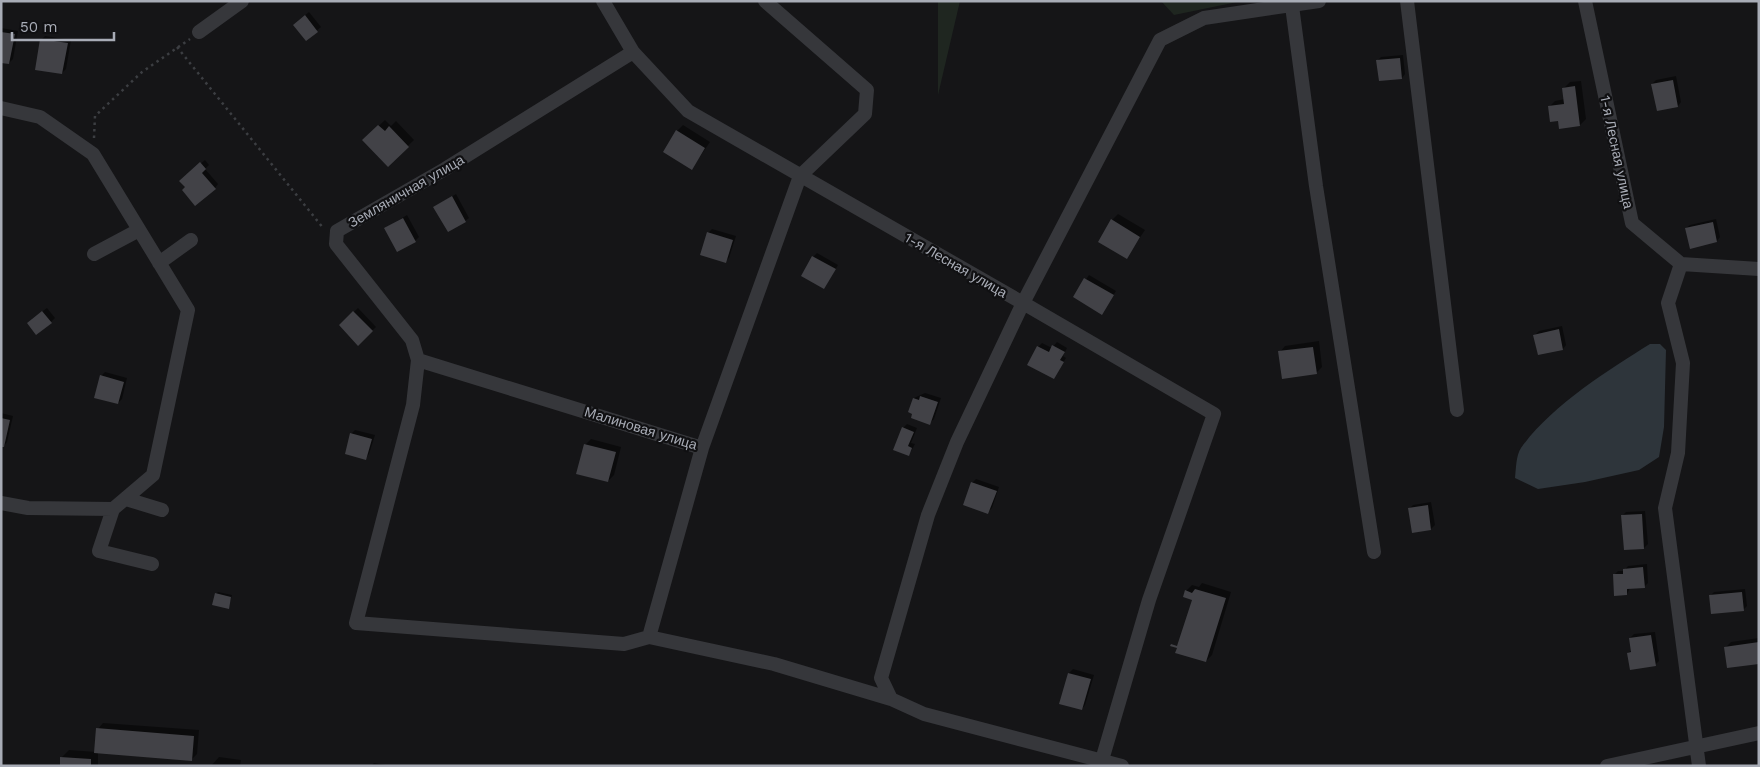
<svg xmlns="http://www.w3.org/2000/svg" width="1760" height="767" font-family="'Work Sans',sans-serif">
<style>
.green{fill:#1f2620}
.water{fill:#2e353b}
.shadow{fill:#0007}
.building{fill:#424247}
.lines{fill:none;stroke-linecap:round;stroke-linejoin:round}
.path{stroke:#3c3e42;stroke-width:2.5;stroke-dasharray:2.5 4;stroke-linecap:butt}
.minor{stroke:#36373b;stroke-width:14}
.labels{text-anchor:middle;dominant-baseline:central;stroke-width:4.5;stroke-linejoin:round;paint-order:stroke}
.street-label{font-size:14px;fill:#a8acb6;stroke:#101012}
</style>
<rect width="100%" height="100%" fill="#151517"/>
<path class="green" d="M938 1H960L938 95Z
M1161 1H1242L1174 15Z"/>
<path class="water" d="M1650 344H1660L1666 350 1664 427 1659 457 1639 470 1585 482 1538 489 1515 478C1516 469 1516 455 1521 448 1550 407 1608 370 1650 344Z"/>
<path class="shadow" d="M309 12 321 27 307 39 298 21Z
M1 28 18 31 13 59 9 63 1 62Z
M45 36 71 40 66 69 62 73 42 39Z
M1403 55 1405 74 1402 78 1377 61 1381 57Z
M1676 76 1681 102 1678 106 1652 84 1656 80Z
M1581 81 1586 119 1580 125 1559 119 1549 107 1555 101 1565 99 1564 88 1570 82Z
M385 120 391 126 396 121 414 140 388 165 364 140Z
M683 125 710 142 692 168 677 131Z
M205 160 209 165 205 169 218 184 215 188 186 187 185 177Z
M456 194 469 218 465 221 435 207Z
M1118 214 1145 230 1126 258 1112 220Z
M407 215 419 237 415 241 386 228Z
M1716 219 1720 237 1717 241 1686 228 1690 225Z
M712 229 736 236 729 258 725 261 708 233Z
M817 253 838 265 824 288 813 257Z
M1089 275 1116 291 1102 313 1074 297Z
M47 308 55 318 51 322 32 319Z
M358 308 376 327 358 344 340 325Z
M1562 326 1566 345 1563 349 1535 335 1539 331Z
M1319 341 1322 367 1316 373 1280 352 1285 346Z
M1057 342 1067 348 1063 356 1066 358 1054 377 1038 347 1042 343 1052 348Z
M105 372 127 378 122 399 118 403 101 376Z
M925 393 941 398 934 419 930 423 914 398Z
M1 413 13 416 7 442 4 446 1 445Z
M907 424 917 428 911 443 915 444 909 455 903 428Z
M355 430 375 435 369 454 366 458 351 434Z
M591 439 621 447 614 475 608 481 585 445Z
M976 479 999 487 992 508 988 512 972 483Z
M1431 502 1435 525 1431 529 1413 532 1409 509 1413 505Z
M1645 511 1648 544 1644 548 1622 516 1626 512Z
M1647 564 1648 583 1644 587 1630 588 1627 594 1614 575 1618 571H1624L1628 566Z
M1202 583 1231 592 1212 655 1206 661 1194 599 1186 591 1192 585 1199 587Z
M1745 589 1747 606 1744 609 1710 596 1714 592Z
M218 592 232 595 228 608 216 594Z
M1655 632 1659 661 1655 665 1628 653 1632 650 1630 638 1634 634Z
M1759 638V662L1725 648 1731 642Z
M1073 669 1094 675 1085 705 1082 709 1061 703 1069 673Z
M103 723 199 730 197 754 191 760 98 752V766H61V758L69 750 96 752 98 729Z
M219 757 241 760 240 766H211Z
M374 763 391 766H371Z"/>
<path class="building" d="M305 15 318 32 306 41 293 25Z
M1 32 15 34 9 64 1 63Z
M40 39 68 43 62 74 35 70Z
M1400 58 1402 79 1379 81 1376 60Z
M1673 80 1678 107 1657 111 1651 84Z
M1575 86 1580 126 1559 129 1558 121 1550 122 1548 106 1564 104 1562 88Z
M378 125 385 131 389 126 409 147 388 167 362 140Z
M676 130 705 148 692 170 663 152Z
M200 162 206 169 202 173 216 189 195 206 182 190 185 187 179 181Z
M452 196 466 222 448 232 433 207Z
M403 218 416 242 397 252 384 228Z
M1111 219 1140 237 1127 259 1098 242Z
M1713 222 1717 242 1690 249 1685 228Z
M707 232 733 240 726 263 700 255Z
M812 256 836 269 824 289 801 276Z
M1084 278 1114 295 1102 315 1073 297Z
M42 311 52 323 36 335 27 323Z
M353 311 373 331 358 346 339 325Z
M1559 329 1563 350 1538 355 1533 335Z
M1052 345 1065 352 1060 360 1064 362 1054 379 1027 365 1037 346 1049 352Z
M1313 347 1317 374 1282 379 1278 351Z
M100 375 124 382 118 404 94 398Z
M920 396 938 402 930 425 911 418 912 414 908 412 913 398 919 400Z
M1 418 10 420 4 447H1Z
M902 427 914 432 908 446 912 448 909 456 893 450Z
M350 433 372 439 366 460 345 454Z
M584 444 616 452 608 482 576 474Z
M971 482 997 491 988 514 963 505Z
M1428 505 1431 530 1412 533 1408 508Z
M1642 514 1644 549 1624 550 1621 515Z
M1643 567 1645 588 1627 589V595L1614 596 1613 574H1623V569Z
M1195 589 1226 598 1206 662 1175 653 1177 648 1170 646 1171 644 1177 646 1192 600 1183 597 1185 590 1192 593Z
M1742 592 1744 611 1711 614 1709 595Z
M215 593 231 597 229 609 212 605Z
M1651 635 1656 666 1630 670 1627 653 1631 652 1629 638Z
M1759 642V664L1727 668 1724 647Z
M1068 673 1091 679 1082 710 1059 704Z
M96 728 194 736 192 761 94 753Z
M60 757 91 759V766H60Z"/>
<g class="lines">
<path class="path" d="M177 47 324 229
M94 138 95 116 142 72 190 39"/>
<path class="minor" d="M603 1 633 52 688 111 1023 303 1160 40 1204 18 1319 1
M1407 1 1457 410
M1585 1 1632 223 1681 264 1759 269
M1292 6 1316 186 1374 552
M199 32 242 1
M633 52 445 169 337 231 336 244 412 340 418 360 413 405 356 623 624 644 649 637
M1 108 40 117 93 154 188 310 153 475 113 509 28 508 1 503
M94 254 139 230
M159 263 191 240
M1681 264 1668 303 1683 363 1678 453 1665 508 1699 766
M418 360 702 448 800 176 865 114 867 90 765 1
M702 448 649 637 774 664 891 699
M126 499 162 510
M113 509 99 551 152 564
M1102 760 1149 600 1214 414 1023 303 957 442 928 515 881 678 891 699 924 714 1122 766
M1607 766 1759 733"/>
</g>
<g class="labels">
<g class="street-label">
<text transform="translate(1617 152) rotate(78)">1-я Лесная улица</text>
<text transform="translate(406 191) rotate(-30)">Земляничная улица</text>
<text transform="translate(956 265) rotate(30)">1-я Лесная улица</text>
<text transform="translate(641 428) rotate(17)">Малиновая улица</text>
</g>
</g>
<rect width="1760" height="767" fill="none" stroke="#a8acb6" stroke-width="5"/>
<path d="M12 32v8h102v-8" fill="none" stroke="#a8acb6" stroke-width="2.5"/>
<text x="20" y="32" font-size="15" fill="#a8acb6" stroke="#101012" stroke-width="4" paint-order="stroke">50 m</text>
</svg>
